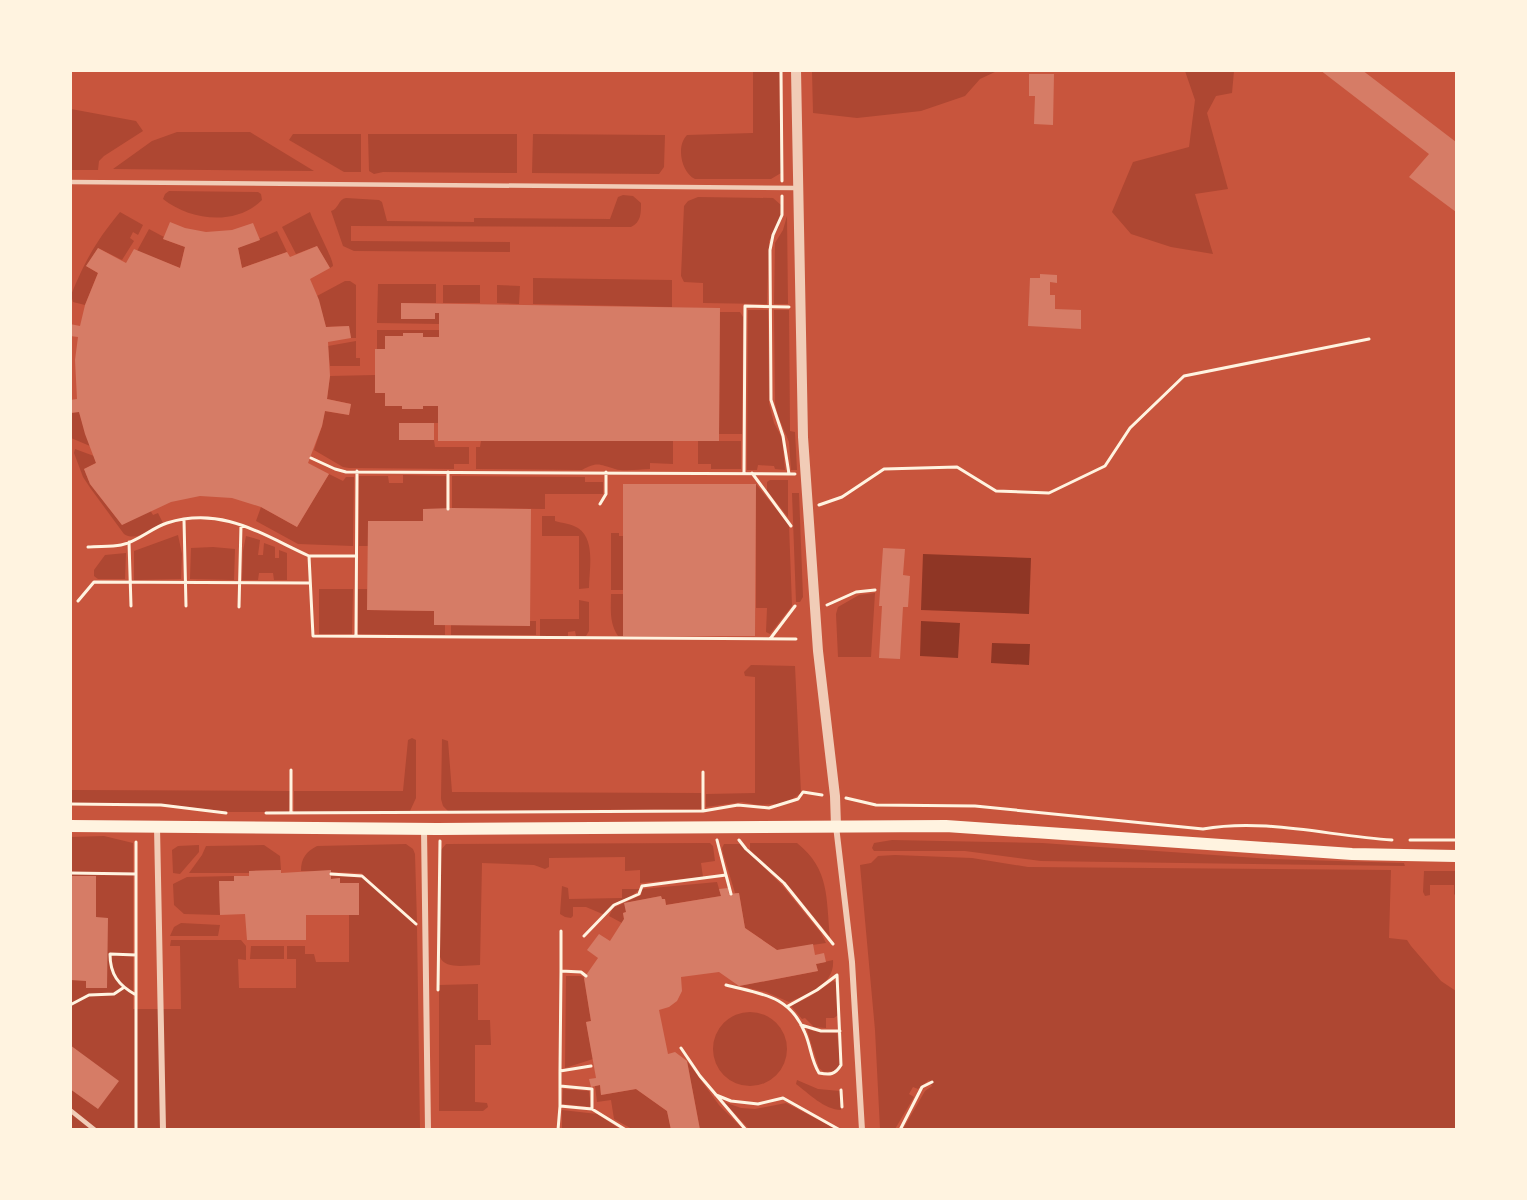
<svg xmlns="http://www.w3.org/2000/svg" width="1527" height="1200" font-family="Helvetica,sans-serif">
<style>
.green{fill:#ae4732}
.water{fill:#8f3625}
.building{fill:#d67c66}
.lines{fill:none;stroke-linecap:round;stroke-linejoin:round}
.path{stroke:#fff3e0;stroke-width:3}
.service{stroke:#f1ccb7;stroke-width:4.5}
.minor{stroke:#f1ccb7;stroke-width:6}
.tertiary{stroke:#f1ccb7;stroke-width:10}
.secondary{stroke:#fff3e0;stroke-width:12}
</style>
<rect width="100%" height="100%" fill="#c8553d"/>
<path class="green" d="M753 71H779L781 173 771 179H695C681 172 676 146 687 135L753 133Z
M812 71V70L997 71 980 79 965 96 921 111 857 118 813 113Z
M1185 71H1234L1232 93 1216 96 1207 113 1228 189 1195 194 1213 254 1171 247 1131 234 1112 212 1133 162 1189 147 1195 100Z
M71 109 136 121 143 131 104 156 99 161 98 170H71Z
M177 132H250L314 171 113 169 152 141Z
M293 134H361V172H344L289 140Z
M368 134H517V173L383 172 374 174 369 171Z
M533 134 665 135 664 167 659 174 532 173Z
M169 191 258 192 261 194 262 200C236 226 191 221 163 199L165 194Z
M623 195 633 196 641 203C641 214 641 222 631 227L351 226V241L510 242V252L354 251 343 246 331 211C339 209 338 199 346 198L379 200 382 202 387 221 474 222V218L610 219 618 197Z
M698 197 773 198 781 205 779 227 769 241 767 304 703 303V283L684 282 681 276 684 206 688 201Z
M120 212 143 225 138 235 133 232 130 238 134 241 122 260 98 248 86 266 98 273 85 305 73 302 71 295C85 261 96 241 120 212Z
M310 212C314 224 333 258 333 266L330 268 317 246 296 254 282 227Z
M787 216 788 304H774L775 243 783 230Z
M149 229 164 237 163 239 185 247 180 268 137 251Z
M277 231 287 252 242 268 238 248Z
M533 278 672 280V307L533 304Z
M345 281H350L356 285V338H351L349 326 326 327 317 296Z
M378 284H436V303H401V318L435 319V313H439V324L377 323Z
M443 285H480V303H443Z
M497 285 520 286 519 304 497 303Z
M748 310H768L769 403 774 423 782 438 785 470 775 469 774 466 758 465 757 470H747Z
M774 310H789L790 431 795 432 797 470H791L789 442 778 416 775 403Z
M720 312H740L743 317 742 434H719Z
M377 330H439V337H423L422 333H403V336H385V349H377Z
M356 341V358H360V366H330L328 346Z
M375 375V392L385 393V406H402L403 409H423V406H438V423H399V440H434L435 447H469V464H454V469L349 468 343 467 314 450 322 426 325 411 349 415 351 404 327 399 330 376Z
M79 412 90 446 71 438V413Z
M481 441H673V464L650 463V469C639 469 625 472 615 469 600 465 598 461 582 470L476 469V447H480Z
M698 441H741V469H711V464H698Z
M75 449 94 456 96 463 84 469 90 484 122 525 150 510 153 515 158 513 163 523C152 529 136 542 124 534L91 489 83 477 74 453Z
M329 474 343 481 346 477H354L353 546 298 544 256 521 261 507 297 527Z
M403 475 446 476V509H423V521H368V546H359V476H388L389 483H403Z
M452 476 585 477V482H603V494H545V509L452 508Z
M770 480H788V517L767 491V482Z
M756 484 789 525 792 606 770 634 766 632 767 608H756Z
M792 493H799L803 597 800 602H796Z
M542 516H555V521C562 523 572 524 578 528 596 540 589 570 589 588L579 589V536H542Z
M611 533H619V536H623V590H611Z
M178 535 182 554 181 579 134 580V551Z
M246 536 260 540 258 555H263L264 543 275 547V558H279V550L287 553V580H274L273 573H259L258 580H242L243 551Z
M213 547 235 549 234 580 190 579 191 548Z
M126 553 125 579H98L94 576V570L105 555Z
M319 589H353L352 634H319Z
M358 589H367L368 610 434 611 445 625V635L358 634Z
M875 593 871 657H838L836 614 838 607 859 595Z
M611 594H623V636H618C609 623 611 609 611 594Z
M579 600 589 602V631L586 636H576L575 631 568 632V636H540V619H579Z
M530 621H536V635H451V625L529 626Z
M751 665 795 666 801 793 789 801 778 804 758 805 742 802 706 807V794L755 793V677L745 676 744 672Z
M412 738 416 740V798L410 811 294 812V791H403L408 740Z
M442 739 448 741 452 792 701 793 702 809 448 811 443 806 441 799Z
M71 790 290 791 289 812H229L163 804 71 803Z
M104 836 133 843V1009H181L180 946H170L171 940H241L246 946V960L238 959 239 988H296V959H287V946H305V954H314L316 962H349V915H359V883H340V878L331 879V876L362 877 417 927 420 1129H71L70 837Z
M892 840 1042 843 1271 859 1404 863 1405 866 1041 861 965 851H874L872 848 874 843Z
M710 843 713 846 715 861 701 863 703 877 640 883V870L625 871V857L549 858V867L545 869 534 865 482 863 480 965C467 965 445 970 440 957L441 850 446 844Z
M750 843H797C830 869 826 898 830 937L792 890 750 850Z
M406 844 413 849 415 854 417 923 361 873 301 871C301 858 306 852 317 846Z
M724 844H740L781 884 821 933 826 943 777 950 745 928 739 893H735L723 853 722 848Z
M199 845V852L180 874 173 873 172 850 178 846Z
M264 845 280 856 281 870 249 871V873H189L202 855 206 846Z
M895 855 972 858 1028 867 1391 870 1389 938 1407 940 1411 946 1441 981 1456 991V1129H903L925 1091 932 1086 929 1080 918 1089 913 1087 909 1094 914 1097 895 1129H880L875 1030 860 865 871 863 878 856Z
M1424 871H1456V896L1454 894V885H1430V895L1425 896 1423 892Z
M234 876V881L219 882 220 915 184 914 174 905 173 884 187 877Z
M717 882 721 896 666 905 665 899H662L661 896 625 903 626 912 623 913 624 919 622 923 609 916 613 908 641 895 642 889Z
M562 886 568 888 569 899 622 898V889H640L630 897 615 903 605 915 586 907H573V916L571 918 565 917 560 914Z
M181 923 220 925 218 936H170L174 927Z
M251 946H284V959H250Z
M833 960C835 985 808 994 789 1002L766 992 739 986 818 971 816 964Z
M566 976H582L584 978 591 1021 586 1022 593 1059 565 1068Z
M833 981 836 982 838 1015 834 1018H826V1028L814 1027 805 1018 802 1019 791 1006 809 997Z
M478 984V1020H490L491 1045H475V1102L487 1103 488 1107 483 1111H439V985Z
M713 1049a37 37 0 1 1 74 0a37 37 0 1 1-74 0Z
M806 1027 813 1031 837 1033 841 1064 836 1071 824 1072 819 1068Z
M687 1061 719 1105 743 1129H700Z
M797 1080 818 1089 840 1091 841 1110C825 1110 808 1093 796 1084Z
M600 1085 601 1095 636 1089 667 1111 671 1129H632L614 1119 611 1100 597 1102 595 1086Z
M563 1089 589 1091 591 1107 562 1104Z
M724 1102 741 1108 755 1109 786 1103 836 1129H749Z
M562 1110 597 1114 620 1129H562Z"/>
<path class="water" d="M923 554 1031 558 1029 614 921 610Z
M921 621 960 623 958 658 920 656Z
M992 643 1030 644 1029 665 991 663Z"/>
<path class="building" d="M1320 70H1362L1456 142V212L1409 177 1429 154Z
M1029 74H1054L1053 125 1034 124 1035 96H1029Z
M170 222 185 228 206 232 232 230 253 223 260 240 238 248 242 268 287 252 290 257 317 246 330 268 310 279 319 300 326 327 349 326 351 338 328 342 330 376 327 399 351 404 349 415 325 411 322 426 308 463 329 474 297 527 261 507 232 498 200 496 171 502 122 525 90 484 84 469 96 463 85 434 79 412 70 413V400L77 399 75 360 78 337 70 336V324L80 326 85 305 98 273 86 266 98 248 126 263 134 249 180 268 185 247 163 239Z
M1040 274 1057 275V283L1050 282V295H1055V309L1081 310V329L1028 326 1030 278H1040Z
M401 303 720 308 719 441H438V406H423V409H402V406H385V393H375V349H385V336H403V333H423V337H439V313H435V319H401Z
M399 423H434V440H399Z
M623 484H756L755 636H623Z
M452 508 531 509 530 626 434 625V611L367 610 368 521H423V509Z
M883 548 905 549 903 575 910 576 908 607H903L900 659 879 658 882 606H879Z
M281 870V873L331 870V879L340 878V883H359V915H306V940H247L245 914 220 915 219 881H234V876H249V871Z
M70 876H96V917L108 918 107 988H86V981L70 980Z
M728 888 729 894 739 893 745 928 777 950 813 944 815 955 824 953 826 962 816 964 818 971 739 986 719 972 681 977 682 991 677 1001 669 1007 659 1010 668 1054 675 1052 687 1061 700 1130H671L667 1111 636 1089 601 1095 600 1085 591 1087 589 1079 596 1078 586 1022 591 1021 584 978 598 958 587 950 599 934 610 941 624 919 623 913 626 912 624 903 661 896 662 899H665L666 905 721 896 719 889Z
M70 1045 119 1081 98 1109 70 1089Z"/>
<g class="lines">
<path class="path" d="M781 70 782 181
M782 196V215L773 235 770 250 771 400 783 436 789 474
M311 458 335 469 346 472 795 474
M744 473 745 306 789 307
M752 473 791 526
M600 504 606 494V472
M819 505 842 497 884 469 957 467 996 491 1049 493 1105 466 1130 428 1184 376 1369 339
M448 509V472
M184 520 186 606
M129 542 131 606
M88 547C99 546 111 547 121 545 138 542 151 528 167 523 222 506 261 534 309 556L313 636 796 639
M309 556H356
M78 601 94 582 310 583
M827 605 856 592 875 590
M239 607 241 525
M356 636 357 471
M770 639 795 606
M291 770V813
M846 798 876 805 975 806 1203 829C1265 818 1329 836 1392 840
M70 804 161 805 226 813
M703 811V772
M266 813 703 811 738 805 769 808 798 799 803 792 822 795
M739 840 746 849 784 883 833 944
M1410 840H1456
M70 873 136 874V842
M331 874 362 876 416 924
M726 875 731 894
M584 936 614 905 639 894 642 886 726 875 717 840
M561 971V931
M726 985C761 994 790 995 805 1033 811 1047 811 1060 819 1073 830 1075 835 1075 841 1065L837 975 817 990 788 1006
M438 990 440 841
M136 995C118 985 110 974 110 954L136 955
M70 1005 89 995 114 994 123 988
M801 1025 821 1031H840
M681 1048 700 1076 746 1130
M560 1071 561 971 581 972 586 976
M560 1086V1071L591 1066
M841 1090 842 1107
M716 1095 731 1101 758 1104 783 1098 840 1130
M592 1109V1089L560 1086V1106L592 1109 626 1130
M136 1130V874
M558 1130 560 1106
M900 1130 922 1087 932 1082"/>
<path class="service" d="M70 182 797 188
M70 1110 95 1130"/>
<path class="minor" d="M836 826 852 962 862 1130
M157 827 163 1130
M424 829 428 1130"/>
<path class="tertiary" d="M796 70 803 437 818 651 835 796 836 826"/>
<path class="secondary" d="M70 826 437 829 946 826 1352 854 1456 856"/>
</g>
<rect width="1527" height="1200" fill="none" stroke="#fff3e0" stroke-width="144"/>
</svg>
